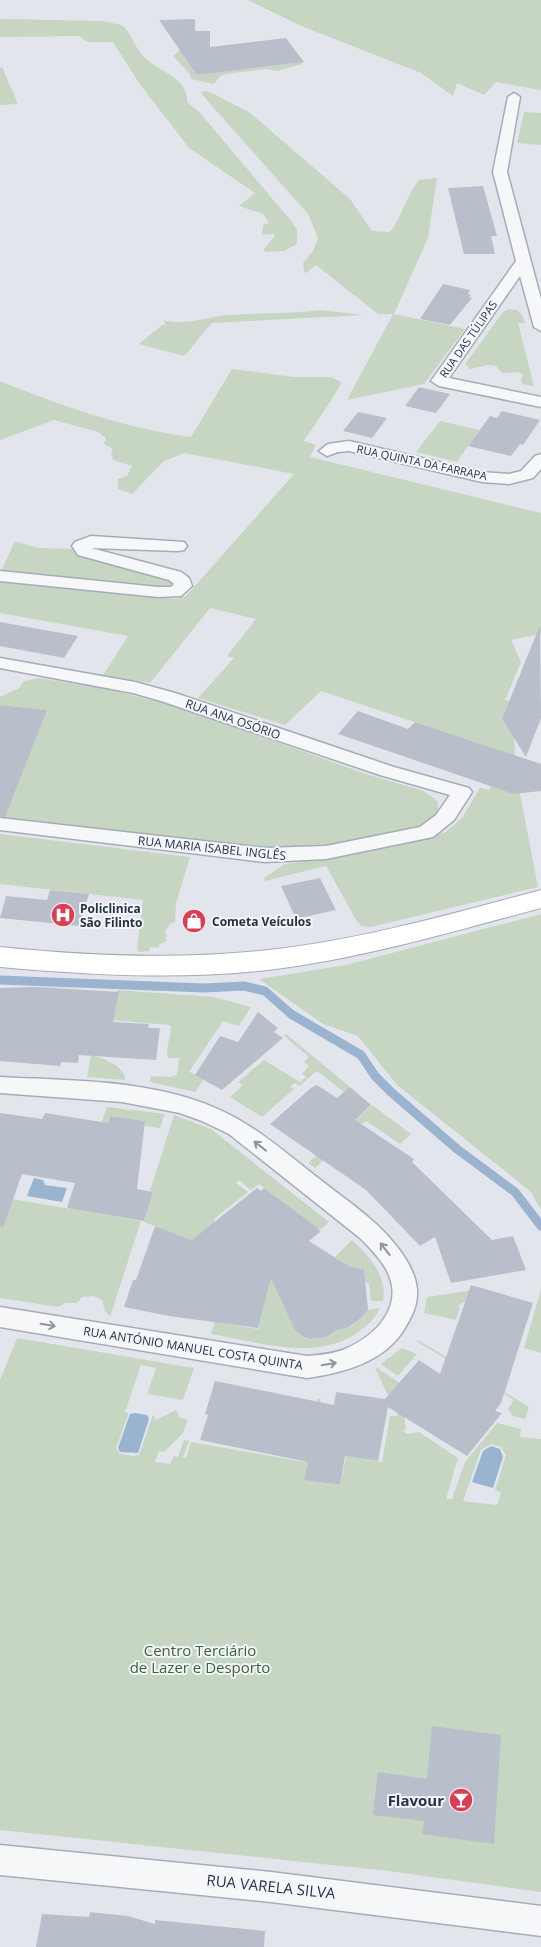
<svg xmlns="http://www.w3.org/2000/svg" width="541" height="1947" font-family="'Open Sans',sans-serif">
<style>
.green{fill:#c7d6c2;fill-rule:evenodd}
.water{fill:#9ab3cf}
.lines{fill:none;stroke-linecap:round;stroke-linejoin:round}
.stream{stroke:#9ab3cf;stroke-width:9}
.building{fill:#b9bfca}
.minor-casing{stroke:#a6acb7;stroke-width:3}
.primary-casing{stroke:#a0aab9;stroke-width:2}
.minor{fill:#f5f7f9;fill-rule:evenodd}
.primary{fill:#fff;fill-rule:evenodd}
.oneway{stroke:#8e949f}
.labels{text-anchor:middle;dominant-baseline:central;stroke-width:4;stroke-linejoin:round;paint-order:stroke}
.far-street-label{font-size:11px;fill:#283245;stroke:#f2f5f9}
.street-label{font-size:12px;fill:#283245;stroke:#f2f5f9}
.poi-label{font-size:12px;font-weight:bold;fill:#283245;stroke:#f2f5f9;text-anchor:start}
.near-park-label{font-size:15px;fill:#3c6334;stroke:#f2f5f9}
.near-poi-label{font-size:15px;font-weight:bold;fill:#283245;stroke:#f2f5f9;text-anchor:end}
.near-street-label{font-size:15px;fill:#283245;stroke:#f2f5f9}
</style>
<rect width="100%" height="100%" fill="#e2e6ec"/>
<path class="green" d="M248 0H541V90L496 82 484 95 457 83 453 96 421 73 299 25Z
M0 19 101 21 122 25C131 33 135 48 144 57 158 72 189 77 187 102L201 114 292 222 297 230V244L284 251 265 252 264 249 275 236 273 234 262 235 263 225 269 223 263 214 239 206 255 193 189 148 139 83 113 42H89L82 39 81 36 0 37Z
M180 50 197 75 304 62 302 64 277 71 267 69 225 74 219 77 214 84 191 79 190 74 173 56Z
M2 67 18 104 0 105V68Z
M206 91C222 97 233 105 249 112L350 199 372 231 390 232C404 214 405 197 419 180L437 178 428 238 394 314 465 329 424 384 347 400 393 314H378L316 265 306 273 304 272 303 263 313 251 318 238 308 214 205 98 201 92Z
M524 112 541 113V145L517 143Z
M509 309C520 309 522 313 525 323H518L534 386 522 384 521 380 523 375 518 372 502 373 496 366 487 365 470 369 465 364 503 312Z
M320 310 364 315 212 323C201 334 195 345 184 356L139 344 162 325H166L163 320C185 326 207 317 228 315 259 313 290 314 320 310Z
M232 369 294 377H331L341 382C341 388 310 431 304 441L316 445 310 457 541 513V634L511 640 521 662 505 700 516 703 518 699 541 703V712L517 707 540 721 538 727 503 721 514 738 516 773 538 887 371 927 361 926 356 920 326 866 265 881 264 878 285 864 358 854 446 832 462 818 480 788 489 790 501 760 487 746 321 691 285 725 198 698 234 658 227 656 256 619 210 608 150 683 103 675 128 636 0 613V580L175 599 186 596 294 474 184 453 164 461 132 494 118 489V479L127 476 132 466 113 460 111 453 113 449 104 444 106 438 98 432 54 420 0 440V381C62 406 124 428 191 437Z
M440 421 479 430 457 462 416 452Z
M15 541 38 548 76 549 174 581 173 585 158 588 9 573 2 569Z
M39 678 112 690 182 708 366 774 424 791 437 801C439 808 439 814 433 819 416 837 313 849 286 851L0 819 46 710 0 705V697L19 688 24 681Z
M0 834 190 857 176 903 175 922 170 924 165 932 167 936 165 938 167 941 160 944 158 948 151 947 149 951 139 952 137 948 143 900 0 884Z
M541 914V1210L530 1191 397 1085 358 1036 323 1024 259 979 346 965Z
M117 990 214 997 251 1007 239 1026 223 1021 189 1072 205 1077 195 1092 150 1082 151 1076 170 1077 177 1075 179 1058H168C165 1044 173 1034 170 1025L98 1019 100 1011H115L119 993H116Z
M286 1034 350 1087 344 1092 317 1071 299 1086 295 1083 290 1087 294 1089 262 1117 230 1097 243 1085 238 1082 264 1060 300 1082 306 1077 302 1074 309 1066 304 1062 309 1057 284 1036Z
M94 1039 95 1056C106 1060 125 1066 125 1080L87 1077Z
M372 1105 411 1134 400 1144 366 1121 315 1168 308 1163Z
M107 1107 165 1114 160 1128 144 1126 145 1121 110 1116 73 1209 141 1221 110 1317 105 1311 102 1300 93 1296 82 1297 77 1303H65L58 1307 0 1298V1197L71 1209Z
M174 1115 211 1129 329 1222 320 1230 259 1184 251 1190 239 1180 236 1183 248 1192 215 1218 214 1222 230 1234 208 1246 144 1222 153 1192 150 1191Z
M352 1240C369 1256 388 1276 383 1301H371L369 1284 365 1282 364 1269 334 1267 322 1270Z
M270 1270 304 1337C317 1342 324 1337 334 1330 343 1324 359 1332 360 1311L380 1308C375 1319 367 1326 357 1333 314 1362 259 1342 211 1334L215 1322 258 1329 269 1284Z
M541 1289V1353L524 1348Z
M474 1290 477 1293 458 1306 460 1308 456 1320 424 1313 427 1297Z
M17 1338 194 1368 183 1400 147 1394 156 1368 141 1365 125 1412 129 1413 116 1448 119 1453 132 1456 139 1455 153 1415 156 1420 176 1410 179 1417 188 1420 183 1433 164 1452 159 1451 155 1462 170 1464 174 1456 178 1457 184 1440 189 1441 183 1458H186L191 1442 305 1462 318 1399H321L305 1480 340 1485 346 1456 382 1462 390 1416H398L375 1368 376 1367 400 1383 406 1429 404 1430 406 1434 419 1432 458 1458 446 1499H452L465 1462 497 1423 521 1429 520 1437 541 1439V1892L388 1871 0 1830V1380ZM491 1444 501 1447 506 1455 495 1490 501 1493 497 1505 463 1501 481 1450Z
M418 1340 529 1407 525 1419 513 1416 508 1409 514 1400 416 1341Z
M402 1348 417 1354 398 1376 381 1364Z"/>
<path class="water" d="M34 1178 43 1180 45 1185 67 1188 62 1202 27 1196Z
M135 1413 147 1415 149 1419 138 1453 120 1452 118 1448 130 1414Z
M491 1446 500 1449 503 1457 493 1488 472 1482 483 1451Z"/>
<g class="lines">
<path class="stream" d="M0 980 204 988 244 986 265 991 291 1014 361 1055 375 1076 391 1092 457 1149 515 1192 541 1226"/>
</g>
<path class="building" d="M195 19V31H210V47L286 38 304 62 197 75 159 20Z
M483 186 497 236H491L495 254H464L448 188Z
M443 284 470 290 468 294 471 295 469 297 472 298 450 325 420 319Z
M419 387 450 394 436 413 405 406Z
M502 411 540 420 523 445 520 444 511 456 468 446 490 416 497 418Z
M358 412 387 418 372 438 343 431Z
M0 622 78 636 64 658 0 646Z
M540 625 541 718 526 757 502 719Z
M0 705 47 710 5 817 0 816Z
M358 711 408 729 415 722 541 764V791L514 794 338 734Z
M320 878 336 910 296 919 281 886Z
M50 890 89 894 79 926 0 918 6 896 47 900Z
M37 987 119 992 113 1022 149 1024 148 1028H160L156 1060 79 1055 78 1063 61 1062 60 1066 0 1061V988Z
M258 1012 278 1028 274 1032 283 1038 222 1090 195 1075 220 1036 238 1042Z
M317 1085 337 1098 350 1087 371 1105 355 1120 414 1159 412 1162 492 1240 513 1236 526 1270 451 1283 435 1237 420 1246 366 1190 270 1124 311 1088Z
M0 1113 42 1119 45 1113 108 1123 110 1116 145 1121 137 1189 153 1192 144 1221 67 1208 75 1183 22 1174 3 1228 0 1227Z
M257 1188 261 1191 264 1188 318 1228 320 1232 309 1241 350 1267 364 1269 368 1310 355 1323 346 1328 336 1330 326 1337 311 1339 304 1337 295 1330 271 1278 258 1328 169 1316 124 1307 133 1280H136L155 1226 192 1240Z
M471 1285 533 1303 501 1403 495 1411 502 1413 467 1456 388 1407 378 1461 345 1456 340 1485 304 1480 308 1462 200 1440 208 1415 205 1414 215 1381 334 1405 336 1392 385 1399 419 1360 440 1374Z
M432 1726 501 1735 494 1844 422 1834 424 1821 373 1815 378 1772 427 1779Z
M90 1912 128 1916 155 1924V1920L265 1931 264 1947H36L42 1914 89 1917Z"/>
<g class="lines">
<g class="minor-casing">
<path id="minor" d="M514 93 520 97 507 172 541 299V331L534 327 520 276 449 378 541 397V407L439 386 431 381 516 261 493 172 508 97Z
M349 441 482 472 509 474 521 471 535 456 541 454V469L533 478 509 484 482 482 349 451 338 452 327 456 319 451 328 444Z
M91 536 184 542 187 546 184 550 178 551 91 548 181 572 189 578 192 586 181 596 158 597 0 581V571L158 587H171L174 584 169 580 78 555 72 546 75 542Z
M0 658 135 682 175 693 394 767 469 788 472 792 454 820 433 837 326 859 265 862 0 830V818L265 848 326 846 420 827 436 815 450 795 380 775 161 701 133 693 0 668Z
M0 1077C73 1081 152 1079 220 1110 258 1127 289 1156 322 1181 347 1201 374 1218 394 1243 404 1255 416 1273 417 1290 418 1305 412 1316 405 1328 385 1362 343 1373 307 1378L0 1327V1307L307 1356C320 1355 333 1354 345 1349 376 1336 405 1306 387 1271 381 1259 370 1248 360 1238L229 1134 202 1121 180 1113 122 1102 0 1093Z
M0 1845 271 1872 541 1906V1936L271 1902 0 1875Z"/>
</g>
<g class="primary-casing">
<path id="primary" d="M541 890V908C451 932 361 959 268 970 179 980 89 975 0 967V947C89 956 179 960 268 950 361 940 451 914 541 890Z"/>
</g>
<use href="#minor" class="minor"/>
<use href="#primary" class="primary"/>
</g>
<defs><path id="oneway-shaft" d="M-6 0H5M1.5-3L5.5 0L1.5 3" fill="none" stroke-width="1.6" stroke-linecap="round" stroke-linejoin="round" transform="scale(1.25)"/></defs>
<g class="oneway">
<use href="#oneway-shaft" transform="translate(260 1146) rotate(-142)"/>
<use href="#oneway-shaft" transform="translate(385 1249) rotate(-128)"/>
<use href="#oneway-shaft" transform="translate(48 1325) rotate(9)"/>
<use href="#oneway-shaft" transform="translate(329 1364) rotate(-10)"/>
</g>
<defs>
<g id="hospital-disc" transform="scale(1.25)"><circle r="9.5" fill="#db3d53" stroke="#f2f5f9"/><path d="M-5-5h3v3.5h4V-5h3V5h-3V1.5h-4V5h-3Z" fill="#fff"/></g>
<g id="shop-disc" transform="scale(1.25)"><circle r="9.5" fill="#db3d53" stroke="#f2f5f9"/><path d="M-5-2.5h2.3a2.7 3.5 0 0 1 5.4 0H5L5.5 6h-11ZM-1.5-2.5h3a1.5 2.3 0 0 0-3 0Z" fill="#fff"/></g>
<g id="bar-disc" transform="scale(1.25)"><circle r="9.5" fill="#db3d53" stroke="#f2f5f9"/><path d="M-6-5H6L.8 .8V4.5H3.5V6h-7V4.5H-.8V.8Z" fill="#fff"/></g>
</defs>
<g fill-rule="evenodd">
<use href="#hospital-disc" x="63" y="915"/>
<use href="#shop-disc" x="194" y="921"/>
<use href="#bar-disc" x="461" y="1800"/>
</g>
<g class="labels">
<g class="far-street-label">
<text transform="translate(468 339) rotate(-55)">RUA DAS TÚLIPAS</text>
<text transform="translate(422 462) rotate(12)">RUA QUINTA DA FARRAPA</text>
</g>
<g class="street-label">
<text transform="translate(233 719) rotate(19)">RUA ANA OSÓRIO</text>
<text transform="translate(212 848) rotate(6)">RUA MARIA ISABEL INGLÊS</text>
<text transform="translate(193 1348) rotate(9)">RUA ANTÓNIO MANUEL COSTA QUINTA</text>
</g>
<g class="poi-label">
<text x="80" y="908">Policlinica<tspan x="80" dy="14">São Filinto</tspan></text>
<text x="212" y="921">Cometa Veículos</text>
</g>
<g class="near-park-label">
<text x="200" y="1650">Centro Terciário<tspan x="200" dy="17">de Lazer e Desporto</tspan></text>
</g>
<g class="near-poi-label">
<text x="444" y="1800">Flavour</text>
</g>
<g class="near-street-label">
<text transform="translate(271 1886) rotate(6)">RUA VARELA SILVA</text>
</g>
</g>
</svg>
